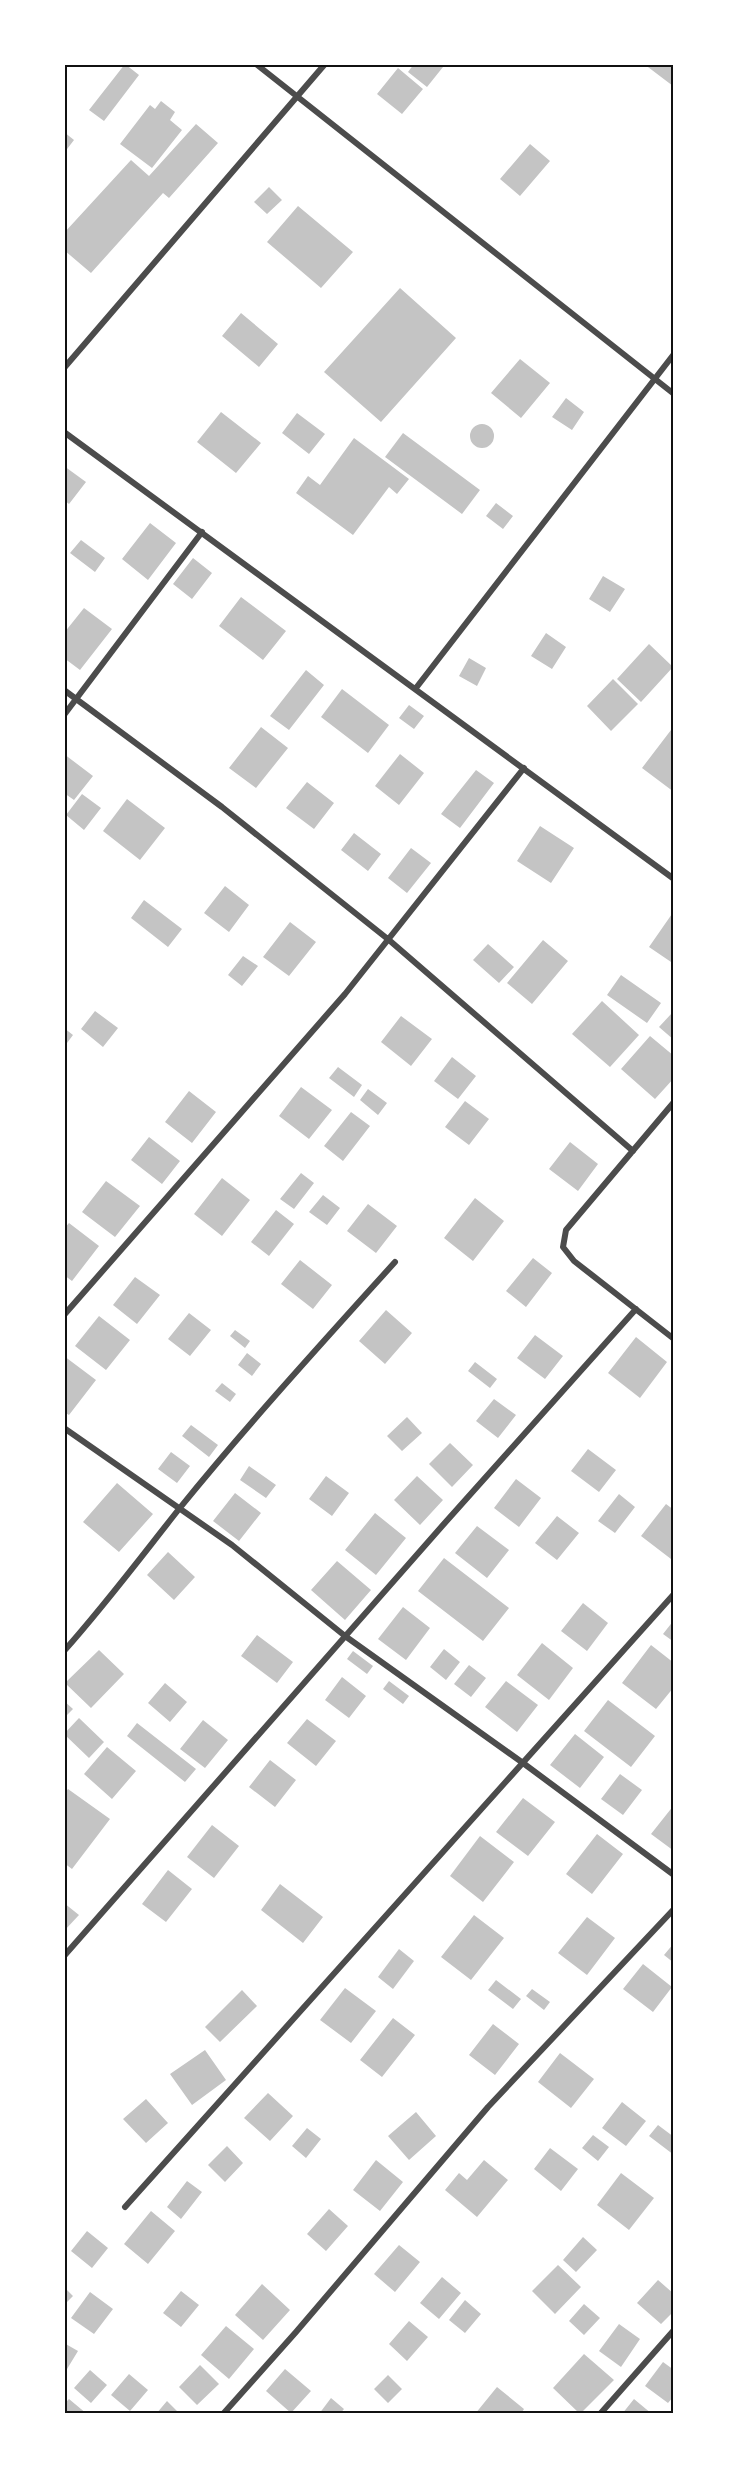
<svg xmlns="http://www.w3.org/2000/svg" width="738" height="2478" font-family="Roboto,sans-serif">
<style>
.building{fill:#c4c4c4}
.lines{fill:none;stroke-linecap:round;stroke-linejoin:round}
.minor{stroke:#4c4c4c;stroke-width:6}
.neatline{fill:none;stroke:#111;stroke-width:2}
</style>
<rect width="100%" height="100%" fill="#fff"/>
<path class="building" d="M125 64 139 75 104 121 89 110Z
M414 64H440L443 67 427 87 408 72Z
M644 64H674V84L673 86Z
M398 68 423 89 402 114 377 94Z
M161 101 175 112 170 120 182 130 152 168 120 144 150 105 155 109Z
M196 124 218 143 169 198 163 193 91 273 64 250V233L131 160 149 176Z
M64 132 74 140 64 153Z
M530 144 550 161 520 196 500 179Z
M269 187 282 200 267 214 254 202Z
M298 206 353 252 321 288 267 242Z
M400 288 456 338 381 422 324 372Z
M241 313 278 344 259 367 222 336Z
M520 359 550 383 521 418 491 393Z
M566 398 584 412 572 430 552 417Z
M221 412 261 443 236 473 197 442Z
M297 413 325 434 309 454 282 433Z
M470 436a12 12 0 1 1 24 0a12 12 0 1 1-24 0Z
M403 433 480 490 462 514 385 457Z
M354 438 409 479 397 494 389 487 353 535 296 493 308 476 320 485Z
M64 466 86 482 69 504 64 500Z
M496 503 513 516 503 529 486 516Z
M150 523 176 543 148 580 122 559Z
M81 540 105 558 95 572 70 553Z
M193 558 212 573 192 599 173 584Z
M603 576 625 589 610 612 589 599Z
M241 597 286 631 263 660 219 626Z
M84 608 112 629 80 670 64 658V633Z
M546 633 566 647 552 669 531 656Z
M649 644 673 667 641 702 617 679Z
M469 658 486 668 477 686 459 676Z
M306 670 324 685 289 730 270 716Z
M613 679 638 704 611 731 587 706Z
M342 689 389 725 368 753 321 717Z
M409 705 424 716 414 729 399 718Z
M261 727 288 748 256 788 229 768Z
M671 730 674 732V792L642 768Z
M64 754 93 776 74 800 64 793Z
M400 754 424 773 399 805 375 786Z
M476 770 494 783 460 828 441 814Z
M307 782 334 803 314 829 286 808Z
M82 794 101 808 84 830 66 815Z
M127 799 165 828 140 860 103 831Z
M540 826 574 848 551 883 517 861Z
M354 833 381 854 368 871 341 850Z
M411 848 431 863 407 893 388 878Z
M225 886 249 905 229 932 204 913Z
M144 900 182 929 168 947 131 918Z
M674 911V964L649 947Z
M290 922 316 942 289 976 263 957Z
M543 940 568 961 532 1004 507 983Z
M488 944 514 967 499 983 473 960Z
M243 956 258 966 242 986 228 975Z
M621 975 661 1003 647 1023 607 995Z
M602 1001 639 1035 610 1067 572 1034Z
M95 1011 118 1028 103 1047 81 1029Z
M672 1013 674 1014V1040L659 1027Z
M401 1016 432 1039 411 1066 381 1042Z
M64 1028 73 1035 64 1047Z
M650 1036 674 1056V1078L655 1099 621 1069Z
M452 1057 476 1076 458 1099 434 1081Z
M338 1067 362 1085 354 1097 329 1078Z
M301 1087 332 1110 309 1139 279 1116Z
M368 1089 387 1103 378 1115 360 1100Z
M189 1091 216 1112 192 1143 165 1122Z
M465 1101 489 1119 469 1145 445 1127Z
M351 1112 370 1126 343 1161 324 1146Z
M149 1137 180 1161 162 1184 131 1160Z
M570 1142 598 1164 578 1191 549 1169Z
M301 1173 314 1183 294 1209 280 1199Z
M222 1178 250 1200 222 1236 194 1214Z
M106 1181 140 1206 115 1237 82 1212Z
M323 1195 340 1208 327 1225 309 1212Z
M475 1198 504 1221 473 1261 444 1238Z
M368 1204 397 1226 376 1253 347 1231Z
M276 1210 294 1224 269 1256 251 1242Z
M69 1223 99 1246 72 1281 64 1275V1229Z
M533 1258 552 1273 526 1307 506 1291Z
M300 1260 332 1285 313 1309 281 1284Z
M135 1277 160 1295 137 1324 113 1305Z
M386 1310 412 1333 385 1364 359 1341Z
M189 1313 211 1330 190 1356 168 1339Z
M99 1316 130 1340 106 1370 75 1346Z
M235 1330 250 1341 245 1348 230 1336Z
M535 1335 563 1356 545 1379 517 1358Z
M636 1337 667 1362 640 1398 608 1373Z
M247 1353 261 1364 252 1376 238 1365Z
M64 1356 96 1380 69 1415 64 1412Z
M475 1362 497 1379 490 1388 468 1371Z
M222 1383 236 1394 230 1402 215 1391Z
M494 1399 516 1415 498 1438 476 1421Z
M407 1417 422 1433 402 1451 387 1436Z
M191 1425 218 1445 209 1457 182 1436Z
M450 1443 473 1465 452 1487 429 1464Z
M588 1449 616 1470 599 1492 571 1471Z
M171 1452 190 1466 177 1483 158 1469Z
M249 1466 276 1485 266 1498 240 1480Z
M326 1476 349 1493 332 1516 309 1499Z
M417 1476 443 1500 420 1525 394 1500Z
M516 1479 541 1498 519 1527 494 1508Z
M117 1483 153 1514 119 1552 83 1522Z
M235 1493 261 1513 239 1541 213 1521Z
M619 1494 635 1507 615 1533 598 1521Z
M666 1504 674 1510V1556L671 1559 641 1536Z
M375 1513 406 1538 376 1575 345 1550Z
M557 1516 579 1533 557 1560 535 1543Z
M477 1526 509 1550 487 1578 455 1553Z
M168 1552 195 1577 174 1600 147 1575Z
M444 1558 509 1608 483 1641 418 1591Z
M337 1561 371 1590 345 1620 311 1590Z
M583 1603 608 1623 587 1651 561 1631Z
M403 1607 430 1628 406 1660 378 1639Z
M674 1620V1642L663 1634Z
M257 1635 293 1662 277 1683 241 1656Z
M542 1643 573 1668 549 1700 517 1675Z
M651 1645 674 1663V1687L656 1709 622 1683Z
M444 1649 460 1662 446 1680 430 1667Z
M99 1650 124 1674 91 1708 65 1683Z
M353 1651 373 1666 367 1674 347 1659Z
M469 1665 486 1678 471 1697 454 1684Z
M342 1677 366 1696 349 1718 325 1700Z
M389 1681 409 1696 403 1704 383 1689Z
M506 1681 538 1705 517 1732 485 1707Z
M165 1683 187 1702 170 1722 148 1703Z
M608 1700 655 1736 631 1767 584 1731Z
M64 1701 73 1709 64 1718Z
M79 1718 104 1742 89 1758 64 1734Z
M307 1719 336 1741 316 1766 287 1743Z
M203 1720 228 1740 205 1768 180 1749Z
M137 1723 196 1769 185 1782 127 1736Z
M575 1734 604 1757 580 1788 550 1765Z
M107 1747 136 1771 112 1799 84 1774Z
M270 1760 296 1780 275 1807 249 1787Z
M620 1774 642 1790 623 1815 601 1799Z
M68 1789 110 1819 72 1869 64 1863V1794Z
M523 1798 555 1822 528 1856 496 1832Z
M674 1805V1851L651 1834Z
M212 1825 239 1846 214 1878 187 1857Z
M597 1834 623 1854 592 1894 566 1874Z
M480 1836 514 1862 483 1902 450 1876Z
M168 1870 192 1889 166 1922 142 1904Z
M280 1884 323 1917 303 1943 261 1910Z
M64 1903 79 1915 64 1931Z
M474 1915 504 1938 471 1980 441 1957Z
M587 1917 615 1938 587 1975 558 1953Z
M674 1943V1963L664 1955Z
M399 1949 414 1961 393 1989 378 1977Z
M643 1964 672 1987 653 2012 623 1989Z
M496 1980 521 1999 513 2009 488 1990Z
M345 1988 376 2011 351 2043 320 2020Z
M532 1989 550 2002 544 2010 526 1996Z
M242 1990 257 2006 220 2042 205 2027Z
M393 2018 415 2035 382 2077 360 2060Z
M493 2024 519 2044 495 2075 469 2055Z
M205 2050 226 2080 192 2105 170 2074Z
M560 2053 594 2079 571 2108 538 2082Z
M268 2093 293 2116 270 2141 244 2118Z
M146 2099 168 2123 146 2143 123 2119Z
M622 2102 646 2121 626 2146 602 2128Z
M416 2112 436 2136 409 2160 388 2136Z
M658 2125 674 2137V2155L649 2136Z
M307 2128 321 2139 306 2158 292 2146Z
M593 2135 609 2147 598 2161 582 2148Z
M227 2146 243 2163 225 2182 208 2165Z
M550 2148 578 2169 561 2191 534 2169Z
M376 2160 403 2182 380 2211 353 2190Z
M484 2160 508 2180 477 2217 445 2190 459 2173 467 2180Z
M621 2173 654 2198 629 2230 597 2205Z
M187 2181 202 2192 181 2219 167 2207Z
M329 2209 348 2226 326 2251 307 2234Z
M151 2211 175 2231 148 2264 124 2244Z
M87 2231 108 2248 92 2268 71 2251Z
M583 2237 597 2250 576 2272 563 2260Z
M399 2245 420 2262 395 2292 374 2274Z
M558 2265 581 2287 555 2314 532 2291Z
M442 2277 461 2293 439 2319 420 2303Z
M658 2280 674 2294V2311L661 2324 637 2303Z
M262 2284 290 2310 263 2340 235 2315Z
M64 2287 73 2296 64 2305Z
M181 2291 199 2305 181 2327 163 2313Z
M90 2292 113 2309 94 2334 71 2318Z
M465 2300 481 2314 465 2333 449 2320Z
M584 2304 600 2318 584 2335 569 2321Z
M409 2321 428 2337 407 2361 389 2344Z
M619 2324 640 2339 621 2367 599 2351Z
M226 2326 254 2349 229 2379 201 2355Z
M64 2343 78 2351 64 2374Z
M584 2354 614 2380 580 2414 553 2388Z
M663 2362 674 2370V2396L668 2403 645 2386Z
M200 2365 219 2384 197 2405 179 2387Z
M285 2369 311 2391 291 2413 266 2391Z
M90 2370 107 2385 91 2403 74 2388Z
M129 2374 148 2390 130 2411 111 2395Z
M388 2375 402 2389 388 2403 374 2389Z
M497 2387 524 2409 521 2414H475Z
M331 2398 344 2409 340 2414H319Z
M69 2399 87 2414H64V2404Z
M634 2399 652 2414H622Z
M167 2401 180 2414H156Z"/>
<g class="lines">
<path class="minor" d="M256 64 674 394
M64 368 325 64
M64 432 674 879
M416 688 674 354
M64 690 222 807 389 940 633 1151
M64 715 202 532
M674 1102 566 1230 563 1247 574 1261 674 1339
M64 1315 345 994 524 768
M64 1428 232 1545 345 1636 523 1763 674 1875
M64 1651C105 1605 141 1557 179 1509 248 1424 322 1343 395 1262
M64 1956 443 1525 636 1309
M125 2207 674 1594
M223 2414 296 2332 488 2107 674 1909
M600 2414 674 2330"/>
</g>
<rect width="738" height="2478" fill="none" stroke="#ffffff" stroke-width="132"/>
<rect x="66" y="66" width="606" height="2346" class="neatline"/>
</svg>
